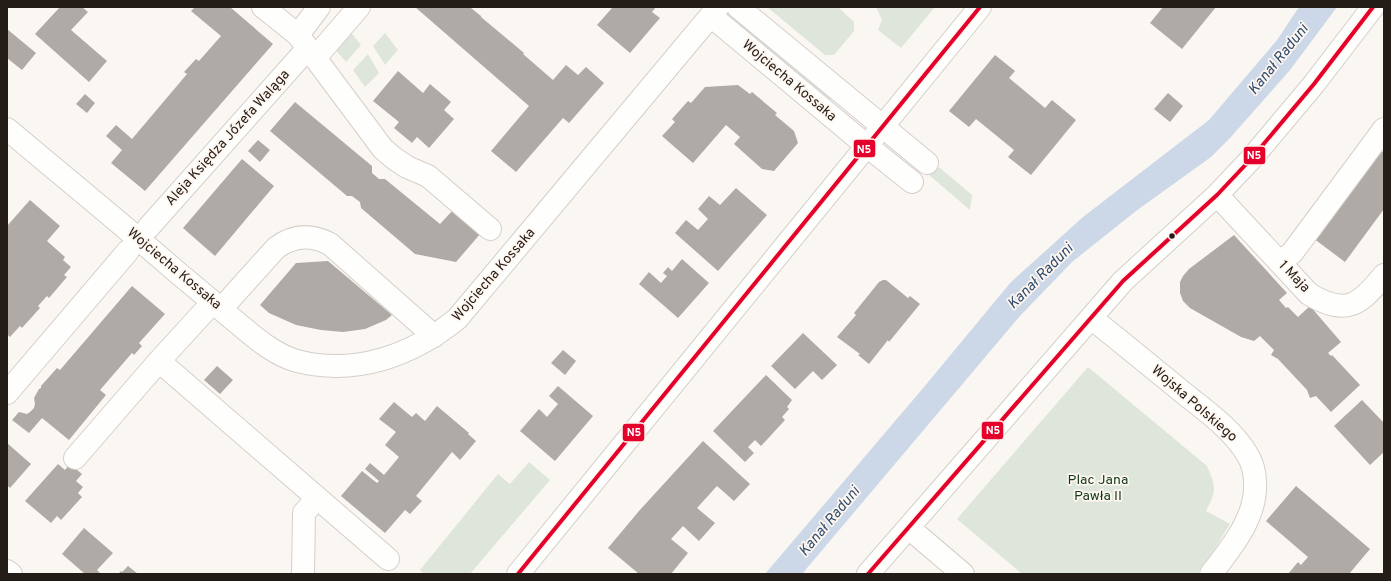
<svg xmlns="http://www.w3.org/2000/svg" width="1391" height="581" font-family="Overpass,sans-serif">
<style>
.green{fill:#dee6dc}
.water{fill:#ccd8e8}
.building{fill:#afaaa5}
.lines{fill:none;stroke-linecap:round;stroke-linejoin:round}
.minor-casing{stroke:#d5cfca;stroke-width:24}
.major-casing{stroke:#d5cfca;stroke-width:24}
.minor{stroke:#fefefd;stroke-width:22}
.major{stroke:#fefefd;stroke-width:22}
.bus-1-casing{stroke:#fef6ef;stroke-width:7}
.bus-1{stroke:#e4002b;stroke-width:4}
.bus-dot{fill:#241c16;stroke:#fef6ef;stroke-width:1.5}
.labels{text-anchor:middle;dominant-baseline:central;stroke-width:3.5;stroke-linejoin:round;paint-order:stroke}
.street-label{font-size:14px;fill:#241c16;stroke:#fef6ef}
.park-label{font-size:14px;fill:#0e381a;stroke:#fef6ef}
.water-label{font-size:15px;font-style:italic;fill:#314e72;stroke:#fef6ef}
.line-badge{stroke:#fef6ef;stroke-width:1.5}
.badge-label{font-size:11px;text-anchor:middle;font-weight:bold;fill:#fff}
</style>
<rect width="100%" height="100%" fill="#faf6f2"/>
<path class="green" d="M767 7H838L854 22V31L834 55H825Z
M876 7H935L901 48 878 30 882 20Z
M734 16 832 98 829 101 731 18Z
M349 30 361 45 346 62 333 47Z
M385 33 398 50 385 65 373 46Z
M368 54 379 73 365 87 353 70Z
M934 167 940 168 972 195 970 210 929 175 930 171Z
M1088 367 1207 466C1216 487 1217 490 1206 511L1230 524 1211 555 1197 574H1022L957 519Z
M529 462 550 480 470 574H424L420 570 498 474 510 484Z"/>
<path class="water" d="M1299 7H1337L1290 70 1230 138 1211 157 1136 211 1072 262 1020 316 802 574H765L924 387 1011 282 1083 217 1209 120 1277 40Z"/>
<path class="building" d="M60 7H82L88 12 71 30 107 61 89 82 35 34Z
M195 7H230L273 44 145 191 111 163 122 150 106 136 116 125 132 139 187 74 184 72 196 59 199 61 221 36 191 11Z
M415 7 471 8 481 16V17L524 53 523 54 553 80 566 65 578 75 586 67 604 83 569 123 563 118 516 172 491 151 529 106Z
M611 7H656L652 12 660 18 630 53 597 25 612 8Z
M1163 7H1216L1182 49 1150 23Z
M7 29 36 53 22 70 7 58Z
M995 55 1015 71 1009 78 1045 108 1052 100 1076 120 1031 175 1008 157 1014 150 976 119 969 127 949 111Z
M398 71 423 93 430 84 451 102 444 110 454 119 429 148 417 137 412 143 394 128 399 122 373 101Z
M738 85 750 94 752 92 777 113 775 115 794 131 798 143 774 171 762 169 734 144 740 137 726 125 693 163 662 136 675 122 672 119 688 101 691 103 705 87Z
M1168 93 1183 106 1170 122 1154 109Z
M85 94 95 103 87 113 76 104Z
M295 102 372 166V173L379 179H385L440 224 453 210 481 233 456 262 415 254 361 208 360 202 352 196H347L270 131Z
M258 140 270 150 260 162 248 151Z
M1380 150 1384 153V209L1345 262 1313 238Z
M242 159 274 186 215 256 183 228Z
M736 188 767 215 718 271 675 233 686 220 698 230 708 219 698 209 709 196 720 205Z
M30 200 60 226 47 241 65 257 63 260 71 267 64 275 67 277 49 298 47 296 38 306 40 308 22 328 20 326 10 337 7 334V226Z
M1234 235 1287 293 1279 300 1286 308 1288 307 1298 317 1310 306 1341 342 1328 353 1331 356 1332 355 1360 385 1331 412 1316 396 1310 398 1307 390 1278 359 1271 355 1274 350 1260 336 1254 341 1241 337 1190 308 1183 301 1180 293V282L1183 276 1189 269Z
M682 259 709 283 678 318 639 284 649 272 661 283 667 276 663 273 668 267 672 271Z
M328 261 392 315 386 320 365 329 343 332 321 330 296 325 269 313 260 305 296 263Z
M883 280H886L908 298 910 296 920 304 889 342 888 340 869 364 858 355 860 354 837 337 856 315 854 313 879 282Z
M132 286 165 314 139 343 142 346 134 355 132 353 100 390 106 395 69 440 42 418 29 433 12 420 19 412 27 414 30 412 34 408 35 404 34 398 39 389 41 388V386L57 368 60 370Z
M803 333 837 365 822 380 813 371 795 389 771 366Z
M563 350 576 361 565 375 551 363Z
M217 366 233 380 220 394 204 380Z
M766 375 792 400 787 407 789 409 782 417 785 420 761 446 755 440 748 447 754 453 745 462 713 431Z
M558 386 593 416 555 461 520 431 539 409 547 417 558 404 549 396Z
M1362 400 1384 423V452L1370 465 1334 426Z
M394 402 412 417 416 413 425 421 437 406 469 433 468 434 476 441 460 460 452 452 416 496 422 501 410 514 405 510 385 533 341 496 362 471 377 483 379 481 365 469 370 463 384 475 399 457 385 445 396 432 379 419Z
M703 441 750 484 734 501 717 486 697 508 715 523 699 541 683 526 671 539 688 553 671 574H639L608 548 639 511Z
M7 443 31 464 10 488 7 485Z
M58 464 65 470 70 464 82 474 76 481 83 487 78 493 82 497 61 520 57 516 51 523 25 501Z
M1296 486 1370 549 1349 574H1288L1298 562 1301 565 1308 557 1266 521Z
M84 528 113 553 97 570 101 574H85L62 554Z
M128 566 138 574H118L121 571 122 572Z"/>
<g class="lines">
<g class="minor-casing">
<path id="minor" d="M263 7 298 35 383 149 395 159 407 167 428 176 490 229
M738 7 927 163
M711 16 867 146 912 182
M298 35 319 7
M315 58 359 7
M7 129C64 177 122 224 178 273 195 287 212 301 229 316 249 332 271 354 297 361 355 376 411 356 457 319L718 7
M1217 195 1309 294C1346 316 1359 306 1384 275
M148 228 308 48
M1279 262 1292 253 1384 129
M221 309 276 248C293 235 311 234 330 244L434 336
M1091 318C1123 343 1154 369 1186 395 1206 411 1233 430 1247 454 1252 462 1255 473 1255 483 1257 517 1231 548 1211 574
M159 361 388 559
M7 393 128 251
M75 458 159 361 213 302
M909 528 963 574
M303 574 304 513 317 498
M868 574 1123 281 1217 195 1251 159 1314 84 1373 7"/>
</g>
<g class="major-casing">
<path id="major" d="M7 571 11 574
M518 574 980 7"/>
</g>
<use href="#minor" class="minor"/>
<use href="#major" class="major"/>
<g class="bus-1-casing">
<path id="bus-1" d="M518 574 980 7
M868 574 1123 281 1217 195 1251 159 1314 84 1373 7"/>
</g>
<use href="#bus-1" class="bus-1"/>
</g>
<circle class="bus-dot" cx="1172" cy="236" r="3.5"/>
<g class="labels">
<g class="street-label">
<text transform="translate(789 81) rotate(40)">Wojciecha Kossaka</text>
<text transform="translate(228 138) rotate(-48)">Aleja Księdza Józefa Waląga</text>
<text transform="translate(174 269) rotate(40)">Wojciecha Kossaka</text>
<text transform="translate(494 275) rotate(-49)">Wojciecha Kossaka</text>
<text transform="translate(1294 277) rotate(46)">1 Maja</text>
<text transform="translate(1194 404) rotate(41)">Wojska Polskiego</text>
</g>
<g class="park-label">
<text x="1098" y="480">Plac Jana<tspan x="1098" dy="16">Pawła II</tspan></text>
</g>
<g class="water-label">
<text transform="translate(1279 60) rotate(-51)">Kanał Raduni</text>
<text transform="translate(1041 277) rotate(-45)">Kanał Raduni</text>
<text transform="translate(830 522) rotate(-50)">Kanał Raduni</text>
</g>
</g>
<g class="line-badge">
<rect x="853" y="139" width="23" height="19" rx="4" fill="#e4002b"/>
<rect x="1243" y="146" width="23" height="19" rx="4" fill="#e4002b"/>
<rect x="981" y="421" width="23" height="19" rx="4" fill="#e4002b"/>
<rect x="622" y="423" width="23" height="19" rx="4" fill="#e4002b"/>
</g>
<g class="badge-label">
<text x="864" y="153">N5</text>
<text x="1254" y="159">N5</text>
<text x="993" y="434">N5</text>
<text x="634" y="436">N5</text>
</g>
<rect width="1391" height="581" fill="none" stroke="#241c16" stroke-width="16"/>
</svg>
